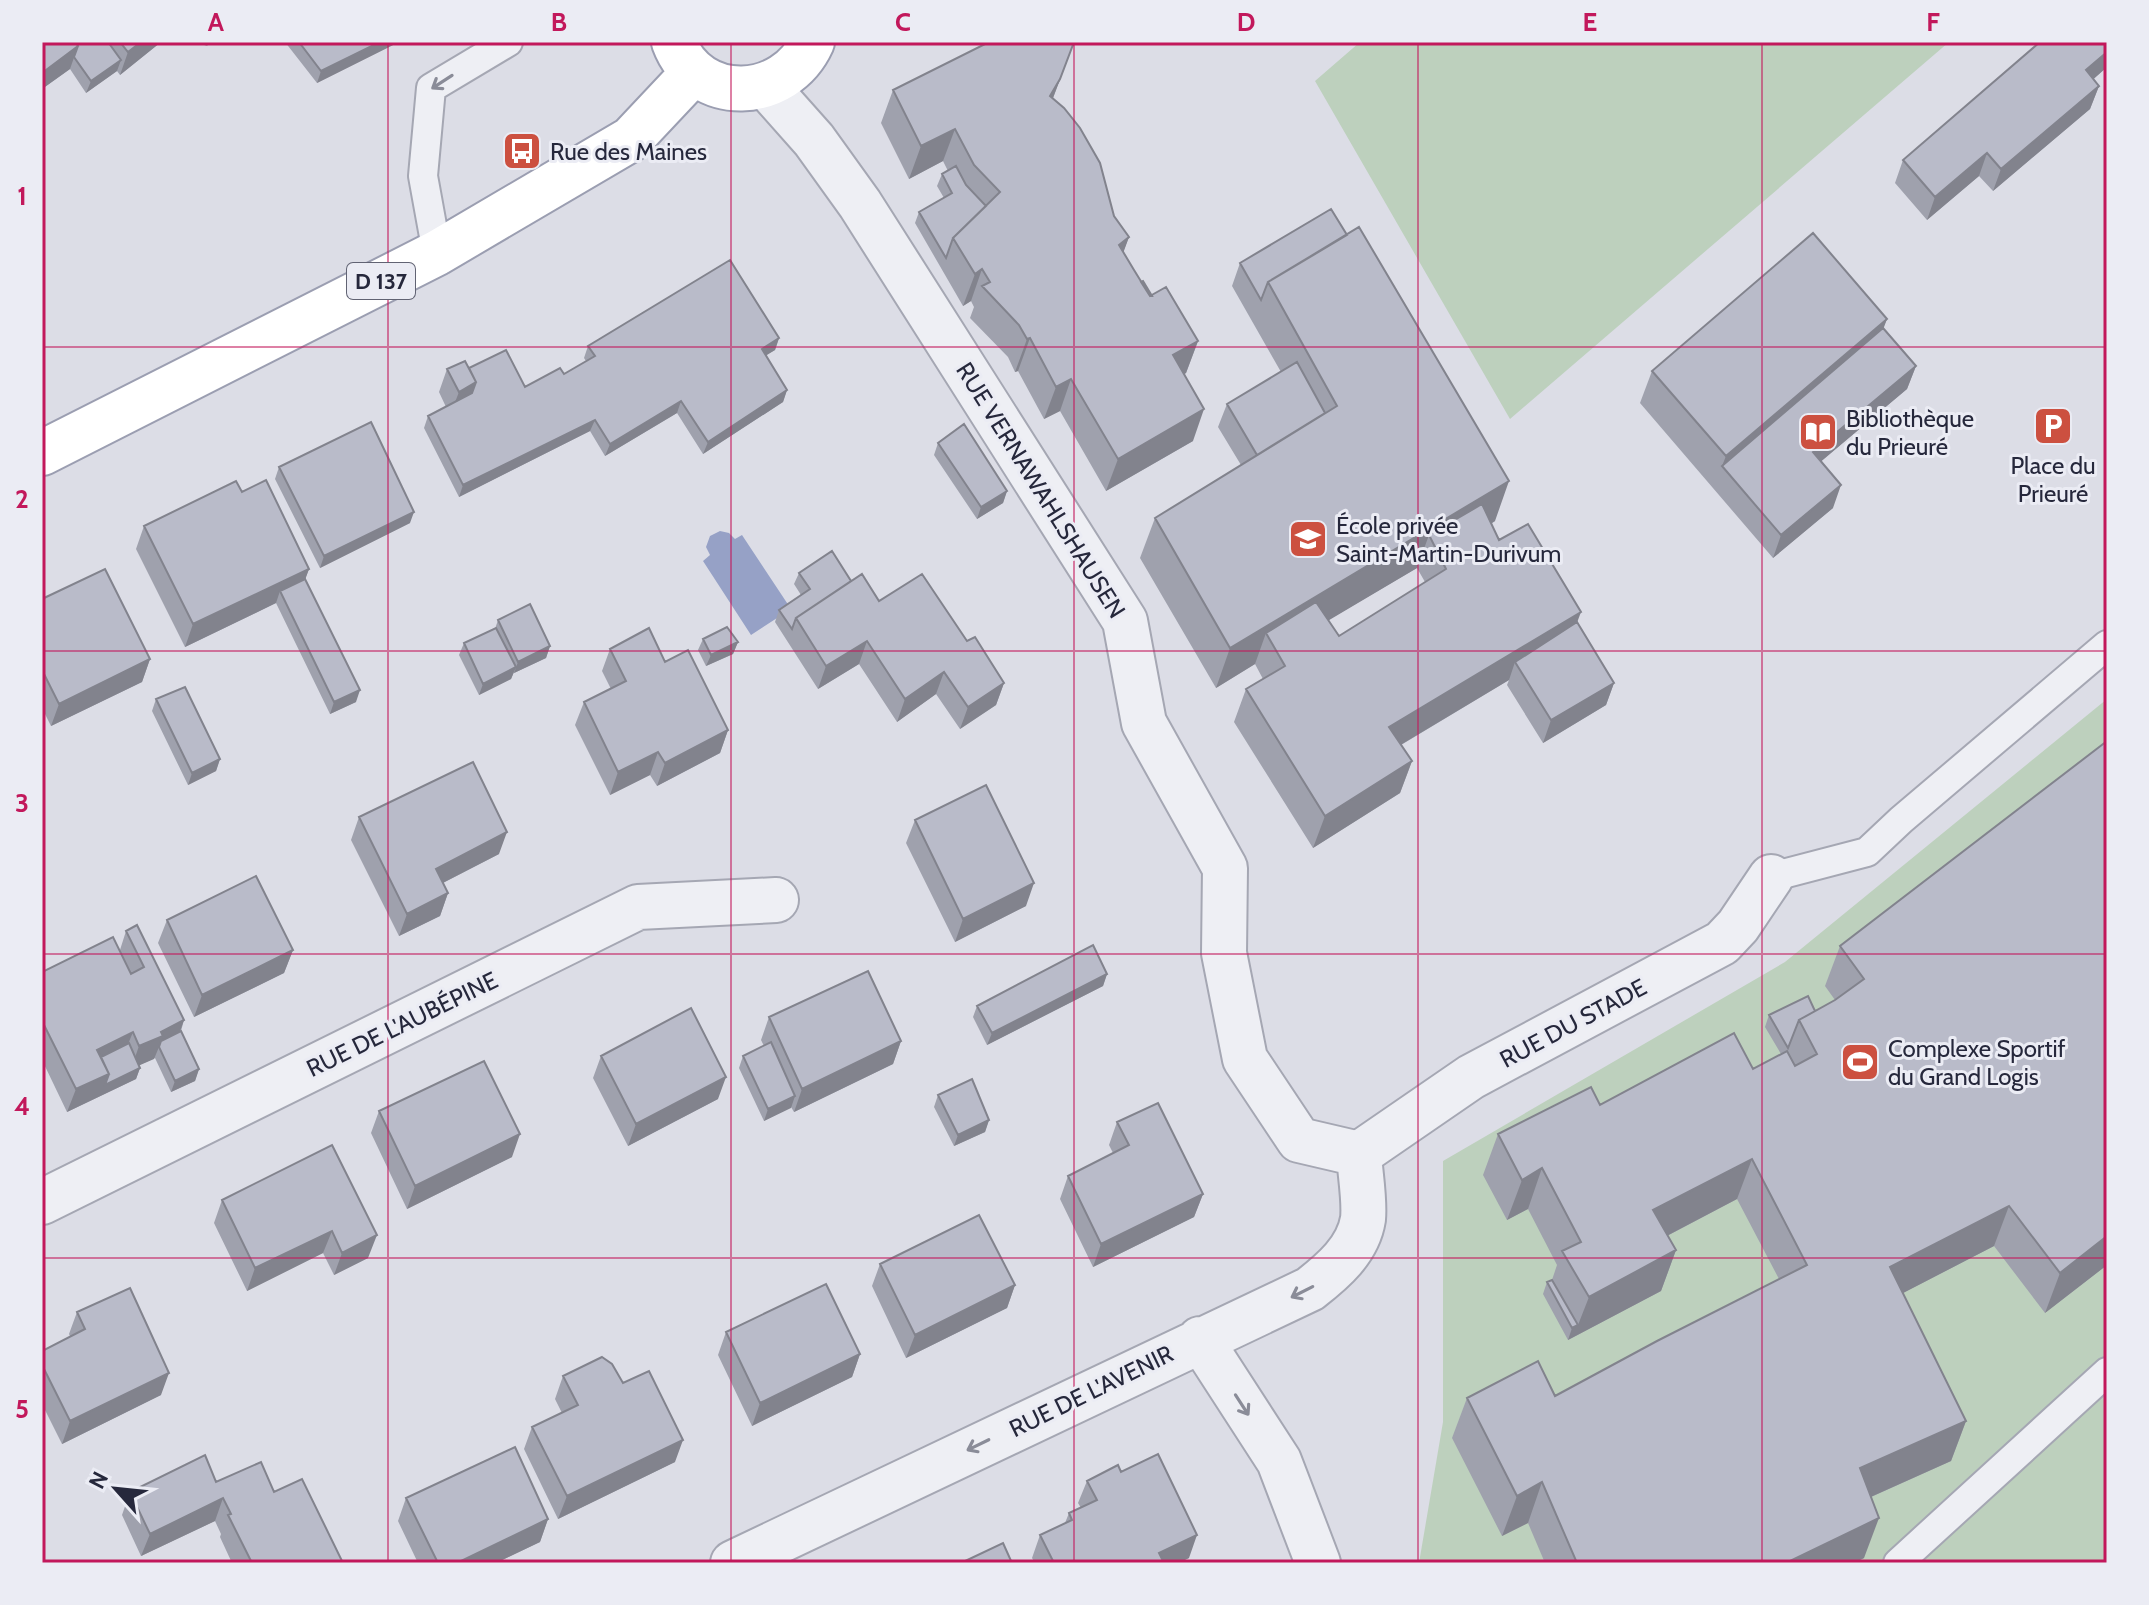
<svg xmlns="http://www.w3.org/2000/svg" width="2149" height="1605" font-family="Cabin,sans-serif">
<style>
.green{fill:#bdd0bd}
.water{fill:#96a1c6}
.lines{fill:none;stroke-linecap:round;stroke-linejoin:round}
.lane-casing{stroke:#a5a7b3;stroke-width:32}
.street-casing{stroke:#a5a7b3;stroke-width:48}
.primary-casing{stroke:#9b9eb1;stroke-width:48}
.lane{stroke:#eeeff4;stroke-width:28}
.street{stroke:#eeeff4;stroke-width:44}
.primary{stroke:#fff;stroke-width:44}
.wall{fill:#9fa1ad;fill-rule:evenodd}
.shaded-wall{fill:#82838d}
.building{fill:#b9bbc9;stroke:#82838d;stroke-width:2}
.oneway{stroke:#8a8c98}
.grid{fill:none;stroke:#c2185b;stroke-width:2;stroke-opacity:0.55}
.labels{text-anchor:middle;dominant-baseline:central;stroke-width:6;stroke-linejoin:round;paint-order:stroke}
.shield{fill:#ebecf4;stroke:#616373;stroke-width:2}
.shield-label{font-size:22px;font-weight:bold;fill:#26283c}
.poi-label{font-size:24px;fill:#26283c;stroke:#ebecf4;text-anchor:start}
.street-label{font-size:24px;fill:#26283c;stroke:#ebecf4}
.neatline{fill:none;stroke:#c2185b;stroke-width:3}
.grid-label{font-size:26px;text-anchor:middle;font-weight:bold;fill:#c2185b}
</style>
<rect width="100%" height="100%" fill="#dcdde6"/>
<path class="green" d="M1360 42H1949L1510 419 1315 81Z
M2107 699V1563H1419L1443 1422V1161L1785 962Z"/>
<path class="water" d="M720 531 729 533 735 539 742 535 791 609 751 635 703 561 710 555 706 547 710 536Z"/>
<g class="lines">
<g class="lane-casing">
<path id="lane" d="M437 253 423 176 431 88 508 42
M1771 877 1867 852 1901 820 2107 645
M1898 1563 2107 1372"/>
</g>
<g class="street-casing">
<path id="street" d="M766 86 814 140 860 204 1125 621 1144 723 1225 868 1224 953 1245 1059 1299 1140 1359 1154
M1359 1154 1471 1077 1722 943 1738 926 1771 877
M42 1202 638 907 776 900
M1200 1339 1279 1461 1318 1563
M733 1563 1310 1289C1333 1271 1358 1250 1363 1219 1365 1200 1360 1173 1359 1154"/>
</g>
<g class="primary-casing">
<path id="primary" d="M674 42C698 106 785 102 812 42
M42 453 437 253 631 139 694 72"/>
</g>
<use href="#lane" class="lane"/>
<use href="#street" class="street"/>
<use href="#primary" class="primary"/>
</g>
<path class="wall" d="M42 42H161L120 75 117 71 86 93 70 69 42 89Z
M196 42H211L207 46Z
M285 42H399L317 83Z
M1074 42 1053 98 1114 216 1129 237 1123 252 1141 282 1152 296 1198 341 1186 373 1184 374 1193 441 1106 491 1060 411 1044 419 1018 371 1015 372 1008 357 970 318 974 307 971 301 963 306 915 223 919 212 944 198 937 186 942 174 948 171 943 161 909 179 881 123 893 90Z
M2107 42V67L2093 79 2099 86 2090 109 1993 191 1979 176 1927 220 1895 183 1903 160Z
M1331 209 1495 521 1491 524 1499 540 1577 622 1614 683 1606 705 1543 743 1507 685 1509 680 1401 745 1412 761 1400 793 1313 848 1234 722 1246 689 1263 679 1255 664 1216 688 1140 558 1155 518 1241 465 1218 427 1227 404 1281 372 1232 286 1240 263ZM1417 568 1425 582 1339 636 1328 620Z
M1887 319 1883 328 1916 366 1907 389 1821 461 1833 508 1773 558 1640 403 1652 371Z
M779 338 775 350 766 355 787 390 783 402 703 454 677 413 605 456 590 431 459 497 424 428 428 416 446 407 439 392 447 369 469 368 525 387 564 374 586 361 584 358 588 346Z
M938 443 1007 491 1003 503 977 519 934 455Z
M279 467 410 523 320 568 275 479Z
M242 492 309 569 305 579 356 702 330 714 276 603 185 647 136 549 144 526Z
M799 573 851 581 879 601 967 641 1004 683 996 705 960 729 936 694 897 722 859 664 818 689 775 622 779 610 801 595 794 584Z
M42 599 150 659 142 682 51 726 42 708Z
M498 620 550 646 546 658 514 673V672L511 679 479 695 459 655 464 643 495 629Z
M703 639 738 642 733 654 706 666 698 650Z
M610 649 665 662 728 730 720 753 657 786 650 775 610 795 575 725 584 702 611 689 602 671Z
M156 699 220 759 216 771 188 785 152 711Z
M2107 741V1265L2045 1313 1994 1246 1903 1293 1966 1421 1951 1461 1871 1497 1864 1558 1854 1563H1545L1528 1523 1502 1536 1452 1438 1467 1398 1555 1396 1779 1279 1737 1199 1667 1236 1676 1250 1661 1291 1568 1340 1543 1294 1547 1282 1552 1280 1557 1265 1528 1209 1507 1220 1483 1175 1498 1134 1600 1105 1753 1069 1781 1054 1765 1027 1769 1015 1815 1011 1835 1000 1825 986 1840 946Z
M359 817 499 854 443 883 448 893 440 916 399 936 351 840Z
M915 820 1026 906 955 942 906 843Z
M167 920 293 950 284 973 194 1017 158 943Z
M126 931 184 1020 181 1031 199 1069 195 1081 171 1092 155 1058 139 1065 140 1068 136 1079 67 1112 42 1060V972L120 950Z
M1107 974 1103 986 987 1045 973 1017 977 1006Z
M769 1017 901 1041 893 1064 794 1112 791 1107 764 1121 739 1068 743 1056 764 1046 761 1040Z
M601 1056 718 1099 628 1146 593 1078Z
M938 1095 989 1120 985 1132 954 1146 934 1107Z
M379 1111 512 1157 407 1209 371 1133Z
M1117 1122 1203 1194 1194 1217 1093 1267 1060 1199 1068 1176 1113 1153 1109 1145Z
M332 1145 368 1258 334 1275 323 1253 247 1291 214 1223 222 1200Z
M880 1264 1015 1285 1007 1308 906 1358 872 1286Z
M77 1312 161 1395 62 1444 42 1404V1365L70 1336 69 1334Z
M726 1332 860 1354 852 1377 752 1426 718 1355Z
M563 1376 623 1383 675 1462 558 1519 524 1449 532 1427 562 1413 555 1399Z
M1121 1472 1189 1558 1178 1563H1035L1032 1558 1040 1535 1065 1523 1069 1513 1081 1508 1078 1503 1087 1481Z
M216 1482 274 1492 343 1563H232L220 1537 221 1534 215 1521 141 1556 122 1515 130 1492Z
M406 1498 548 1519 540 1542 496 1563H418L398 1521Z"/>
<path class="shaded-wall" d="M141 42H161L120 75 128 52Z
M380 42H399L317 83 321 71Z
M78 46 70 69 42 89V73Z
M2107 52V67L2078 93 2086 70Z
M121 60 117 71 86 93 91 81Z
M1064 69 1048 111 1050 96Z
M2099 86 2090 109 1993 191 2001 169Z
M955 129 943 161 909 179 921 146Z
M1987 153 1979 176 1927 220 1935 197Z
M1129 237 1117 270 1119 245Z
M982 269 971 301 963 306 975 274Z
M1887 319 1875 351 1722 466 1726 456Z
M779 338 775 350 757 361 762 349Z
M1030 338 1018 371 1015 372 1027 339Z
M1198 341 1186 373 1161 388 1173 355Z
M1916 366 1907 389 1805 475 1813 452Z
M1071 379 1060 411 1044 419 1056 387Z
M476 382 468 405 450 415 459 392Z
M787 390 783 402 703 454 708 442Z
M681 401 677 413 605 456 610 444Z
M1204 409 1193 441 1106 491 1118 459Z
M595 420 590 431 459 497 463 485Z
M1509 481 1495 521 1439 555 1429 535 1417 568 1277 651 1266 633 1255 664 1216 688 1230 648Z
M1841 485 1833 508 1773 558 1781 535Z
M1007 491 1003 503 977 519 981 507Z
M414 512 410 523 320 568 324 556Z
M309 569 301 591H280L276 603 185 647 193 624Z
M1581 612 1569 644 1515 662 1509 680 1377 759 1389 727Z
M867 641 859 664 818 689 826 666Z
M738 642 733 654 706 666 711 655Z
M550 646 546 658 514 673 518 662Z
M150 659 142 682 51 726 59 704Z
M516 667 511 679 479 695 483 684Z
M944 672 936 694 897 722 905 699Z
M1004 683 996 705 960 729 968 707Z
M1614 683 1606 705 1543 743 1551 720Z
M360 690 356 702 330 714 334 702Z
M728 730 720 753 657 786 665 763Z
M658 752 650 775 610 795 618 772Z
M220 759 216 771 188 785 192 773Z
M1412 761 1400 793 1313 848 1325 816Z
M507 832 499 854 427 891 436 869Z
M1034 883 1026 906 955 942 963 919Z
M448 893 440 916 399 936 407 914Z
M293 950 284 973 194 1017 202 995Z
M1107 974 1103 986 987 1045 992 1033Z
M184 1020 176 1043 159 1047 154 1059 131 1069 139 1046 161 1032Z
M133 1032 124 1054 97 1068V1050Z
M901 1041 893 1064 794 1112 802 1089Z
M140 1068 136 1079 67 1112 76 1089 109 1074Z
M199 1069 195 1081 171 1092 175 1081Z
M726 1077 718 1099 628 1146 636 1124Z
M795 1096 791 1108 764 1121 768 1109Z
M989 1120 985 1132 954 1146 958 1135Z
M520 1134 512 1157 407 1209 415 1186Z
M1752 1159 1737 1199 1638 1251 1653 1210Z
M1542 1168 1528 1209 1507 1220 1522 1180Z
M1203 1194 1194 1217 1093 1267 1101 1244Z
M2009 1206 1994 1246 1876 1307 1890 1267Z
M332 1231 323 1253 247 1291 255 1268Z
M377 1235 368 1258 334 1275 342 1253Z
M2107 1236V1265L2045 1313 2060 1273Z
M1676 1250 1661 1291 1568 1340 1572 1328 1578 1325 1589 1297Z
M1015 1285 1007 1308 906 1358 915 1335Z
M860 1354 852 1377 752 1426 760 1403Z
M169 1373 161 1395 62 1444 70 1421Z
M1966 1421 1951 1461 1846 1508 1860 1468Z
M683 1440 675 1462 558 1519 567 1496Z
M1542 1482 1528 1523 1502 1536 1517 1496Z
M223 1498 215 1521 141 1556 150 1534Z
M1879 1518 1864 1558 1854 1563H1786Z
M548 1519 540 1542 496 1563H457Z
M1197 1535 1189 1558 1178 1563H1155L1159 1553Z"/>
<path class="building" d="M42 42H75L78 46 42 73Z
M75 42H108L121 60 91 81 74 57 78 46Z
M120 42H141L128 52Z
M299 42H380L321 71Z
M989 42H1074L1060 79 1050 96 1064 108 1080 128 1100 163 1114 216 1129 237 1119 245 1134 270 1150 296 1166 287 1198 341 1173 355 1204 409 1118 459 1071 379 1056 387 1030 338 1027 339 1019 325 982 286 990 282 982 269 975 274 953 238 1000 192 974 165 955 129 921 146 893 90Z
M2040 42H2107V52L2086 70 2099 86 2001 169 1987 153 1935 197 1903 160Z
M956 166 966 185 986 206 953 238 946 258 919 212 952 193 942 174Z
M1331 209 1347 235 1268 282 1261 300 1240 263Z
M1359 227 1509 481 1230 648 1155 518 1337 406 1268 282Z
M1813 233 1887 319 1726 456 1652 371Z
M730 260 779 338 762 349 787 390 708 442 681 401 610 444 595 420 463 485 428 416 472 393 476 382 469 368 506 350 525 387 560 368 564 374 595 356 588 346Z
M1143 281 1152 296H1150L1141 282Z
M1883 328 1916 366 1813 452 1841 485 1781 535 1722 466Z
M465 361 476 382 459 392 447 369Z
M1297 362 1325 413 1257 455 1227 404Z
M371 422 414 512 324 556 279 467Z
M964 424 1007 491 981 507 938 443Z
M266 480 309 569 193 624 144 526 236 481 242 492Z
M1482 504 1499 540 1528 524 1581 612 1389 727 1412 761 1325 816 1246 689 1285 666 1266 633 1316 602 1339 636 1446 569 1429 535Z
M832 551 851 581 796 618 792 629 779 610 810 589 799 573Z
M105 569 150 659 59 704 42 670V599Z
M862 574 879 601 922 574 967 641 975 637 1004 683 968 707 944 672 905 699 867 641 826 666 796 618Z
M305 579 360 690 334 702 280 591Z
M530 604 550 646 518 662 498 620Z
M1577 622 1614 683 1551 720 1515 662Z
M727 627 738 642 711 655 703 639Z
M496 628 516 667 483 684 464 643Z
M649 628 665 662 688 650 728 730 665 763 658 752 618 772 584 702 626 681 610 649Z
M185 687 220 759 192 773 156 699Z
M2107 741V1236L2060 1273 2009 1206 1890 1267 1966 1421 1860 1468 1879 1518 1786 1563H1577L1542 1482 1517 1496 1467 1398 1538 1361 1555 1396 1657 1341 1807 1265 1752 1159 1653 1210 1676 1250 1589 1297 1562 1251 1581 1242 1542 1168 1522 1180 1498 1134 1591 1087 1600 1105 1734 1033 1753 1069 1787 1051 1795 1066 1817 1054 1799 1020 1835 1000 1864 979 1840 946Z
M473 762 507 832 436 869 448 893 407 914 359 817Z
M986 785 1034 883 963 919 915 820Z
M256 876 293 950 202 995 167 920Z
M137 925 184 1020 161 1032 163 1036 139 1046 133 1032 97 1050 109 1074 76 1089 42 1021V972L113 937 131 974 144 967 126 931Z
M1093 945 1107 974 992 1033 977 1006Z
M868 971 901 1041 802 1089 769 1017Z
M1808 996 1815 1011 1799 1020 1788 1048 1769 1015Z
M691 1008 726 1077 636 1124 601 1056Z
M181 1031 199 1069 175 1081 159 1047 161 1041Z
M771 1042 795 1096 768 1109 743 1056Z
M129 1043 140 1068 105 1085 109 1074 101 1057Z
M484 1061 520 1134 415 1186 379 1111Z
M972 1079 989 1120 958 1135 938 1095Z
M1158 1103 1203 1194 1101 1244 1068 1176 1129 1145 1117 1122Z
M332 1145 377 1235 342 1253 332 1231 255 1268 222 1200Z
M979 1215 1015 1285 915 1335 880 1264Z
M1552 1280 1578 1325 1572 1328 1547 1282Z
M826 1284 860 1354 760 1403 726 1332Z
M130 1288 169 1373 70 1421 42 1365V1351L85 1329 77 1312Z
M602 1357 612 1364 623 1383 649 1371 683 1440 567 1496 532 1427 578 1405 563 1376Z
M515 1447 548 1519 457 1563H438L406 1498Z
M1158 1454 1197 1535 1159 1553 1164 1563H1054L1040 1535 1072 1520 1069 1513 1097 1500 1087 1481 1118 1465 1121 1472Z
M205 1455 216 1482 261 1462 274 1492 302 1479 343 1563H252L228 1515 231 1514 223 1498 150 1534 130 1492Z
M1003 1543 1012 1563H961Z"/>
<defs><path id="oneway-shaft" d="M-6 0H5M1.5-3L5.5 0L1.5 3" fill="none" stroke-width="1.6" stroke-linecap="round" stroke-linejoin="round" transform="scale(2)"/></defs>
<g class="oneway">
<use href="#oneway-shaft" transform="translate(442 82) rotate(147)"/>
<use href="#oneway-shaft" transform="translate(1302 1292) rotate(153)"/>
<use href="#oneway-shaft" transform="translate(1242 1405) rotate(57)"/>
<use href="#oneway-shaft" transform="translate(978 1445) rotate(154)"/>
</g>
<path class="grid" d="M388 42V1563M731 42V1563M1074 42V1563M1418 42V1563M1762 42V1563M42 347H2107M42 651H2107M42 954H2107M42 1258H2107"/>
<defs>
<g id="bus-square" transform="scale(2)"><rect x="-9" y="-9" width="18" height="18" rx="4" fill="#cc5040" stroke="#ebecf4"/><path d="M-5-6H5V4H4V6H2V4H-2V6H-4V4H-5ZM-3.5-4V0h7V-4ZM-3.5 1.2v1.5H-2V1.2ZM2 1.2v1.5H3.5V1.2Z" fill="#fff"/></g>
<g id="parking-square" transform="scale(2)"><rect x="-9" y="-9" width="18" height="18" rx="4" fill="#cc5040" stroke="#ebecf4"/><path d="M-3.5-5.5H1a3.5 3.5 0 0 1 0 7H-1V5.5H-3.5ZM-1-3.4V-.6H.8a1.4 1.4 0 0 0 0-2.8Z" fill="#fff"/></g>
<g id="library-square" transform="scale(2)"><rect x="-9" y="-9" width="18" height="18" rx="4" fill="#cc5040" stroke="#ebecf4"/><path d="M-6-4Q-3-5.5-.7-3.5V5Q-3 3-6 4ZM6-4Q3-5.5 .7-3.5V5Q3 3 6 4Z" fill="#fff"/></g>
<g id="school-square" transform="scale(2)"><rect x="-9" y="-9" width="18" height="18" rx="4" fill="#cc5040" stroke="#ebecf4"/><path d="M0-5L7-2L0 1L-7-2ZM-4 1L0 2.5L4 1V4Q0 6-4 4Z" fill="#fff"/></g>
<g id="stadium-square" transform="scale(2)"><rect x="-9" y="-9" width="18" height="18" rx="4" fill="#cc5040" stroke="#ebecf4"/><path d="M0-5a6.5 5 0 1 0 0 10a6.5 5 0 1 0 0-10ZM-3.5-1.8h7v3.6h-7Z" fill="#fff"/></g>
</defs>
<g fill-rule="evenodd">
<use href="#bus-square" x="522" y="151"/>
<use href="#parking-square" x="2053" y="426"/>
<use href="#library-square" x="1818" y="432"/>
<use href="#school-square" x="1308" y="539"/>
<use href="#stadium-square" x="1860" y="1062"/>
</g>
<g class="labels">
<rect class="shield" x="347" y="263" width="68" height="36" rx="6"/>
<g class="shield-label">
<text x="381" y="281">D 137</text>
</g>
<g class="poi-label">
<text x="550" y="151">Rue des Maines</text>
<text x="1846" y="418">Bibliothèque<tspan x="1846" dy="28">du Prieuré</tspan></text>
<text x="2053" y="465" text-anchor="middle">Place du<tspan x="2053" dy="28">Prieuré</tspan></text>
<text x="1336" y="525">École privée<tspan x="1336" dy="28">Saint-Martin-Durivum</tspan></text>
<text x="1888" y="1048">Complexe Sportif<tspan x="1888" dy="28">du Grand Logis</tspan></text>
</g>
<g class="street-label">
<text transform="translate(1041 490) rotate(58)">RUE VERNAWAHLSHAUSEN</text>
<text transform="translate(1573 1023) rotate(-28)">RUE DU STADE</text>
<text transform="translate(402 1024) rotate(-26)">RUE DE L'AUBÉPINE</text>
<text transform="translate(1091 1391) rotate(-26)">RUE DE L'AVENIR</text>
</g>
</g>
<rect width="2149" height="1605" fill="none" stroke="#ebecf4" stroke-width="88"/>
<g transform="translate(116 1489) rotate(297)" stroke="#ebecf4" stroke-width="6" paint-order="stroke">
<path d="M0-6L14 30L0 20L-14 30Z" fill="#26283c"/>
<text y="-12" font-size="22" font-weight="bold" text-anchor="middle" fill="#26283c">N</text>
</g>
<rect x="44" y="44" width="2061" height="1517" class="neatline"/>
<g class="grid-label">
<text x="216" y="31">A</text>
<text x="559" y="31">B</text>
<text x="903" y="31">C</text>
<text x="1246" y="31">D</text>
<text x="1590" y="31">E</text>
<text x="1933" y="31">F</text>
<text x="22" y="205">1</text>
<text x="22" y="508">2</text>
<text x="22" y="812">3</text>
<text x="22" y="1115">4</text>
<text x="22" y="1418">5</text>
</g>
</svg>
